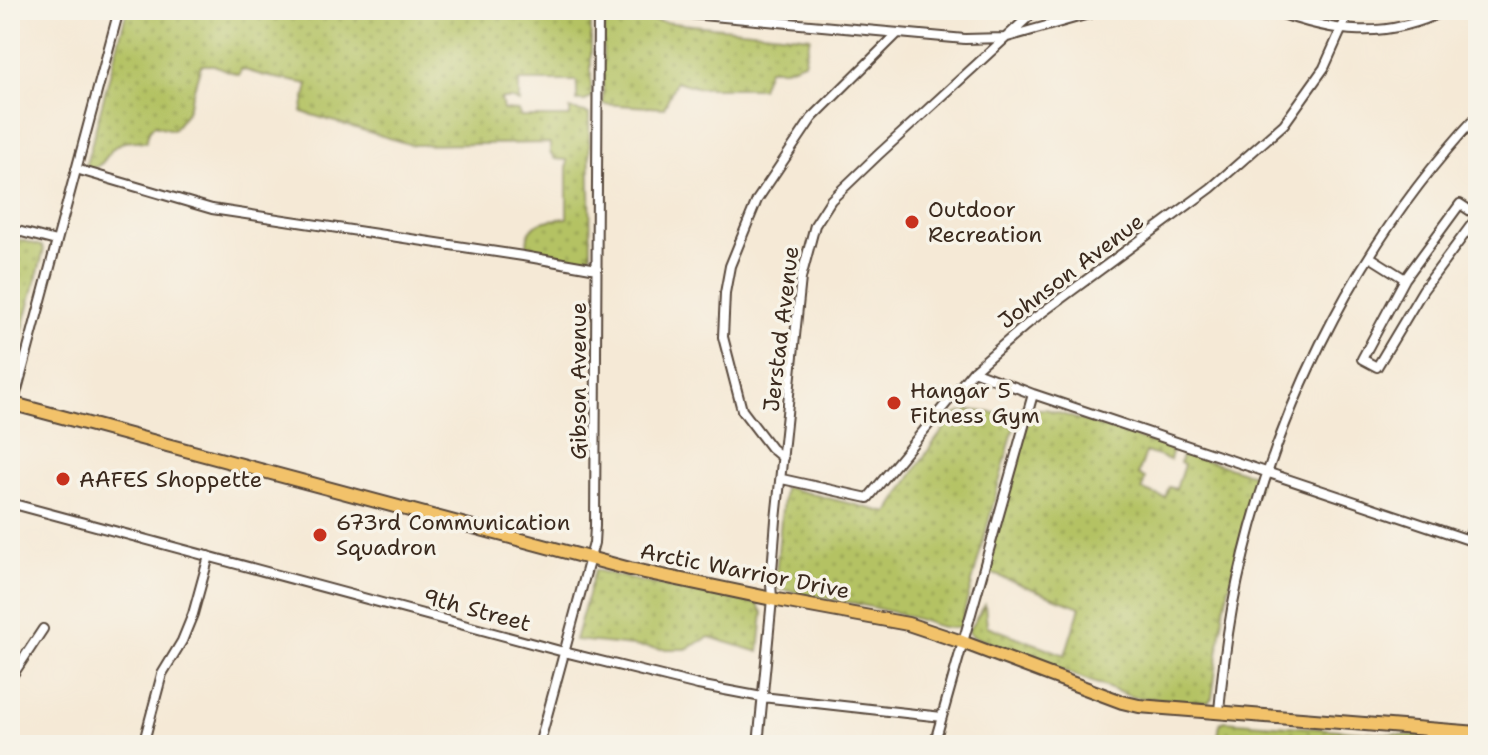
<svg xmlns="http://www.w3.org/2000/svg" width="1488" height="755" font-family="'Shantell Sans',sans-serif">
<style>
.grass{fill:url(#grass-dots);stroke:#787641;stroke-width:2}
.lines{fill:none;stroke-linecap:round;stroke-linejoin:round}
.street-casing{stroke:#57473a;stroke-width:12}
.primary-casing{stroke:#57473a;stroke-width:16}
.street{stroke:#fff;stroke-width:8}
.primary{stroke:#f2c26a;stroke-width:12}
.poi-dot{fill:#c8321e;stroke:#f7f3e8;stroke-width:3}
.labels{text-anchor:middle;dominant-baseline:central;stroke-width:7;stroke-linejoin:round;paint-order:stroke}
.poi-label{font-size:22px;fill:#3b2a1e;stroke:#f7f3e8;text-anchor:start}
.street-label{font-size:22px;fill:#3b2a1e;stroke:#f7f3e8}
</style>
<defs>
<pattern id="grass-dots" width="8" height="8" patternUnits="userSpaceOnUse" patternTransform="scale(2)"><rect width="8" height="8" fill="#b4c264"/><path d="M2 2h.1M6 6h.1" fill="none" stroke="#949e52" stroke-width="1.8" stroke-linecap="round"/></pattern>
</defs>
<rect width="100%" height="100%" fill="#f7f3e8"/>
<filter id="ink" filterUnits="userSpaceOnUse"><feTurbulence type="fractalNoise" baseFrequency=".0125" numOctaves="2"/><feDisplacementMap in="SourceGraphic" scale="16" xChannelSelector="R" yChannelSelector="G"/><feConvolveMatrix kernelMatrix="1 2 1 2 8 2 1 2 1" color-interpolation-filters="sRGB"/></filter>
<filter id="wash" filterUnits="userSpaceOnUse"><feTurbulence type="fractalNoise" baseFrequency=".006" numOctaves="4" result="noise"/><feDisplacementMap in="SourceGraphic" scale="32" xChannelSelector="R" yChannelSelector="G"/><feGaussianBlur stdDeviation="1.8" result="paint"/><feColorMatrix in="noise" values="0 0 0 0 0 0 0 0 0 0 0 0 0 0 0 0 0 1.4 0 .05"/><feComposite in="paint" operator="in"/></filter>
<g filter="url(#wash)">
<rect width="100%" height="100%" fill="#f5e9d6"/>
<path class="grass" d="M127 10H562L579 11 591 17V98L585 101H577V81H519V102L512 99H501L503 110 519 111 520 117H570V109L589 114 591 255 581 259 528 251C523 220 544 221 567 218V160L555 159 550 152V143L412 145 302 112 308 84 265 76 241 69 239 75 214 65H201L187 112 174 129 172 130 154 125 149 131 146 142C100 135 115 167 88 169L86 165Z
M614 17 810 37 804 62 785 69H768L761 88H699L676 81 664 108 603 104V43L606 19Z
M10 237 42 246 44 250 10 376Z
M1031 409H1046L1169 448 1172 452 1170 460 1146 452 1138 475 1145 478 1142 490 1165 498 1169 487 1176 489 1184 465 1180 463 1182 453 1254 475 1259 483 1244 525 1224 609 1212 698 1208 702 1132 697 972 636 968 631 985 605 987 626 1065 655 1080 607 985 571Z
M969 410 1017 416 960 627C946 631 930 623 917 619 872 605 825 598 779 589L775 584 784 487 888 513 927 452 954 415Z
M595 570 643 582 758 604 761 611 763 612 759 652 709 637 686 649H661L575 640Z
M1225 721 1478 741V745H1217L1220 723Z"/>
</g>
<g filter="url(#ink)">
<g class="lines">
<g class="street-casing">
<path id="street" d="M646 10 965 39 1004 38 1103 10
M1271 10C1333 33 1385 41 1446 10
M1465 10 1478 23
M76 169 212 209 523 256 597 269
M1460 204 1478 216 1423 290 1377 367 1362 359 1405 279Z
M10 229 56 241
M1370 257 1405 279
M973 371 1033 394 1478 543
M10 416 119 10
M783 458 771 448 742 410 723 337 725 293 730 266 757 200 812 118 897 34
M782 479 868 498 973 371 1032 320 1211 188 1284 124 1324 68 1350 10
M10 503 564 652 698 685 762 697 942 717
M1468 540 1478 514
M10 679 43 629
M1219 711C1222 677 1226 643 1232 609 1266 427 1351 251 1478 115
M143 745 162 674 182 641 193 614 209 556
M539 745 594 543 595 526 598 10
M758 745 772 599 771 583 776 520 801 278 815 225 831 200 878 155 1036 10
M934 745 1033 394"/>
</g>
<g class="primary-casing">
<path id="primary" d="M10 403 630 569 772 599 908 624 962 642 1122 702 1139 706 1478 733"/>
</g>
<use href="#street" class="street"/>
<use href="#primary" class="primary"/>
</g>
</g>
<g class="poi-dot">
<circle cx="912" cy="222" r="8"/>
<circle cx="894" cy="403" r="8"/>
<circle cx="63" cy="479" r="8"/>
<circle cx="320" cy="535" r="8"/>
</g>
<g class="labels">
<g class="poi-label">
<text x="928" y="209">Outdoor<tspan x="928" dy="25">Recreation</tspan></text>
<text x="910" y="390">Hangar 5<tspan x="910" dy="25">Fitness Gym</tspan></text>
<text x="79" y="479">AAFES Shoppette</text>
<text x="336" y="522">673rd Communication<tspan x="336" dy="25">Squadron</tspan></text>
</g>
<g class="street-label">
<text transform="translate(1071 271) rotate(-37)">Johnson Avenue</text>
<text transform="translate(781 329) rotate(-83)">Jerstad Avenue</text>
<text transform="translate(578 381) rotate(-90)">Gibson Avenue</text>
<text transform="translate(745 571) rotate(11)">Arctic Warrior Drive</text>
<text transform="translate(477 610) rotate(15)">9th Street</text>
</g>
</g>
<rect width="1488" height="755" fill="none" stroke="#f7f3e8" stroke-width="40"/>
</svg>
